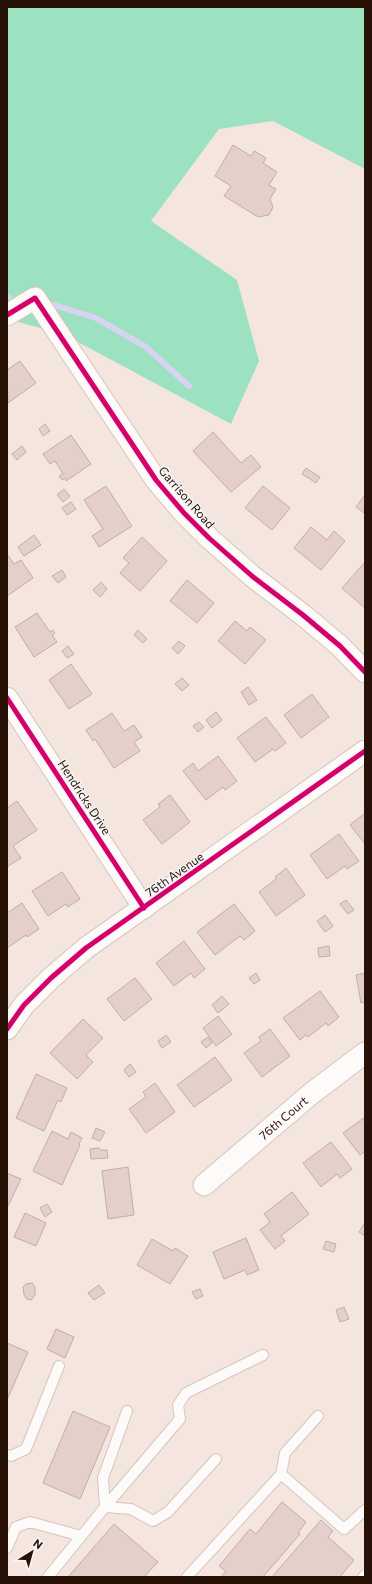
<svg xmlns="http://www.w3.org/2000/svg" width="372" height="1584" font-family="Commissioner,sans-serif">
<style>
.green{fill:#9ce2c1}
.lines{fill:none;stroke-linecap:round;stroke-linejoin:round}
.stream{stroke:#d7d3f0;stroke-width:6}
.building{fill:#e4cfcb;stroke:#c0ada9}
.service-casing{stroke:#d6c4bb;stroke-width:12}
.minor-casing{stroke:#d6c4bb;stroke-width:23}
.service{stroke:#fdfbfa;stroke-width:10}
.minor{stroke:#fdfbfa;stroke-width:21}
.cycleway-casing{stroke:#f5f5f5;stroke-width:8}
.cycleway{stroke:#d6006c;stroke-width:5}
.labels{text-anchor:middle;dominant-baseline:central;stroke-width:3;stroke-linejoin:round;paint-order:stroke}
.street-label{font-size:12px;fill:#281107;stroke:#f5f5f5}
</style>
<rect width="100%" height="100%" fill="#f4e6df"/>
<path class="green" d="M7 7H365V169L273 121 219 129 151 221 237 280 259 361 231 424 63 334 7 319Z"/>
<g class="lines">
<path class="stream" d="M7 296 9 297
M54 305 96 318 146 347 189 386"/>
</g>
<path class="building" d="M233 145 251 156 254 151 266 158 263 163 277 172 269 185 276 189 270 199 273 207 269 215 258 217 224 196 231 186 215 176Z
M20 361 36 383 8 403 7 370Z
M45 424 50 431 43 436 39 429Z
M213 432 241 463 251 455 261 467 231 492 193 451Z
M71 435 91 464 66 481 65 478 62 480 59 476 63 474 55 461 50 464 43 454Z
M22 446 26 452 17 460 12 454Z
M306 468 320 477 316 483 302 474Z
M106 486 132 526 99 547 92 536 103 529 84 500Z
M263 486 290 508 272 530 245 508Z
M64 489 70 496 63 502 57 495Z
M364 496 365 497 364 513 356 507Z
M71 502 76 509 67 515 62 508Z
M311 527 327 540 334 531 345 541 321 570 294 548Z
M34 535 41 545 24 556 18 547Z
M142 537 167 561 140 591 120 573 129 563 123 558Z
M7 554 14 564 21 560 33 578 7 596Z
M365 562V608L342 588Z
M62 570 66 577 58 583 52 576Z
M187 580 214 603 197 623 170 601Z
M101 582 107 589 100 597 93 590Z
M37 613 50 632 53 630 55 633 52 635 57 642 34 657 15 627Z
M235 621 247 631 250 627 266 640 245 664 218 641Z
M138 630 147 639 143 643 134 635Z
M179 641 185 646 178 654 172 648Z
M68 646 74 654 67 658 62 651Z
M71 664 92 694 69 709 49 680Z
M182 678 189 685 182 691 175 684Z
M248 687 257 700 249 705 241 692Z
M312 694 329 717 301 738 284 715Z
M216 712 222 720 212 728 206 720Z
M112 713 124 731 134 725 142 737 134 742 140 751 114 768 95 739 93 741 86 730Z
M266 717 286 743 275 751 273 749 255 762 237 738Z
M199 722 204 727 198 732 193 726Z
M218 756 237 781 225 790 223 787 206 800 183 771 193 763 198 771Z
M170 795 190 822 162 844 143 820 160 807 158 804Z
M17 801 37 830 13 846 21 858 7 867V808Z
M365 813V844L350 825Z
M339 834 359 861 347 869 345 866 327 879 310 855Z
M286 868 305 895 276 916 259 892 276 879 275 877Z
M62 872 80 899 68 907 66 904 48 916 32 891Z
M346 900 354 910 348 914 340 904Z
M22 903 39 929 27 937 26 935 7 948V913Z
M234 904 255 931 244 940 240 936 215 955 197 932Z
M325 915 333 926 325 932 317 921Z
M184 941 205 969 194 978 191 973 174 986 156 963Z
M329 946 330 956 319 957 318 948Z
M256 973 260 980 254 984 249 978Z
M365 973V1002L361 1003 356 975Z
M135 978 152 999 124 1021 107 999Z
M320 991 339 1017 328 1026 326 1023 308 1037 306 1035 300 1040 283 1018Z
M222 996 229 1004 218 1013 212 1005Z
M218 1016 232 1034 216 1046 203 1028Z
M83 1019 103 1038 86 1055 93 1062 77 1079 50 1053Z
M270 1029 290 1056 262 1077 244 1053 261 1041 259 1037Z
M166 1035 171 1042 162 1048 158 1041Z
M208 1037 212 1043 206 1048 201 1042Z
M215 1057 232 1080 194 1107 177 1085Z
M130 1064 136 1072 129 1077 124 1070Z
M36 1074 67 1088 61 1102 58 1100 44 1131 16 1118Z
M155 1083 175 1112 146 1133 129 1109 146 1097 143 1092Z
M365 1117V1151L360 1155 343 1133Z
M96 1128 105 1132 100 1141 92 1138Z
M52 1131 68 1139 71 1132 82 1138 79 1144 80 1145 62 1185 33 1171Z
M331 1142 352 1169 340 1178 337 1174 321 1187 303 1163Z
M99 1148 100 1150H107L108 1158 91 1159 90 1149Z
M128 1167 134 1215 108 1219 102 1171Z
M7 1173 21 1179 7 1208Z
M292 1192 309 1214 281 1236 285 1241 275 1249 260 1230 270 1222 264 1214Z
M47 1204 52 1212 45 1217 40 1208Z
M25 1213 46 1223 36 1246 14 1237Z
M365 1222V1236L359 1232Z
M246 1238 259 1270 247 1275 245 1270 224 1279 213 1252Z
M152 1239 173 1251 175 1248 188 1256 170 1284 137 1265Z
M326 1241 336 1244 334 1252 323 1249Z
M32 1283 35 1287V1295L31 1300 27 1299 24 1295 23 1287 26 1284Z
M99 1285 105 1293 94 1300 88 1293Z
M200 1289 203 1296 196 1299 192 1292Z
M344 1307 349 1319 340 1322 336 1310Z
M56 1329 74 1337 65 1358 47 1349Z
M7 1343 28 1352 7 1400Z
M73 1411 110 1427 80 1499 43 1483Z
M282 1502 306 1522 298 1533 300 1534 263 1577H221L226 1571 219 1566 250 1529 256 1534Z
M321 1520 333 1531 328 1537 354 1560 340 1577H272Z
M114 1524 158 1562 144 1577H68Z"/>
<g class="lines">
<g class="service-casing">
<path id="service" d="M127 1411 103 1478 105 1507 180 1419 178 1405 186 1393 263 1355
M318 1416 285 1453 281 1474 344 1529 365 1510
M7 1455 11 1456 26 1449 59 1366
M7 1548 16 1527 30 1522 81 1536
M48 1577 105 1507 131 1509 153 1521 168 1512 216 1459
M187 1577 281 1474
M363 1577 365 1575"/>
</g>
<g class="minor-casing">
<g id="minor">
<path d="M7 315 35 298 156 480 184 513 209 538 252 576 303 615 340 646 365 672"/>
<path d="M7 698 144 908"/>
<path d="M7 1029 24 1005 51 978 86 948 365 751"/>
<path id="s1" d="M204 1185 312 1093 365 1053"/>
</g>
</g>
<use href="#service" class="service"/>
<use href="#minor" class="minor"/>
<g class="cycleway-casing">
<path id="cycleway" d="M7 315 35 298 156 480 184 513 209 538 252 576 303 615 340 646 365 672
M7 698 144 908
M7 1029 24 1005 51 978 86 948 365 751"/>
</g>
<use href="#cycleway" class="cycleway"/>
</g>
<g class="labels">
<g class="street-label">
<text transform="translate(187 497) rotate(49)">Garrison Road</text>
<text transform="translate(85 797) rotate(57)">Hendricks Drive</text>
<text transform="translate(174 874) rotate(-35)">76th Avenue</text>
<text stroke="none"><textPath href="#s1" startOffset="104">76th Court</textPath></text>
</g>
</g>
<rect width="372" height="1584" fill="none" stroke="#281107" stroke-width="16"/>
<g transform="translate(32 1552) rotate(37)" stroke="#f5f5f5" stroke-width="3" paint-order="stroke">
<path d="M0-3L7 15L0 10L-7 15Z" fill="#281107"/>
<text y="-6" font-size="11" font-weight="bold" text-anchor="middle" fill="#281107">N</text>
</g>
</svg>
